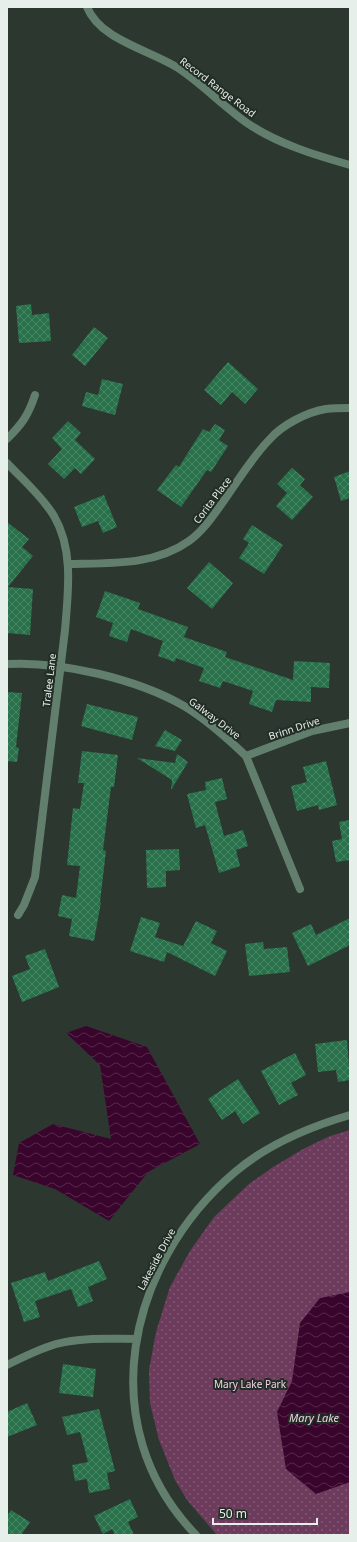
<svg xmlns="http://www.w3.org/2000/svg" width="357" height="1542" font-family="'Noto Sans',sans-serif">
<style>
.park{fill:url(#park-dots)}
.water{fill:url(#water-waves)}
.building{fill:url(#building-cross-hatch)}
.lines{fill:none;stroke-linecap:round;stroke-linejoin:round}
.minor{stroke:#627e6c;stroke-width:8}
.labels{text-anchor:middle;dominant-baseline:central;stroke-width:4;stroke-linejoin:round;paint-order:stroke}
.street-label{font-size:10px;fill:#e7efea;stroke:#212d25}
.park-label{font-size:10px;fill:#f5d1e7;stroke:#212d25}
.water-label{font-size:11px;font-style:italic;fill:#f5d0e7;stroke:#212d25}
</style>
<defs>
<pattern id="park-dots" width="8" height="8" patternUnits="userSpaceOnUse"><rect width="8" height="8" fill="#6d3c5d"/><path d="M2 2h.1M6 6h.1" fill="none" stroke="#825874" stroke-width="1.8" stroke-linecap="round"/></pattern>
<pattern id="water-waves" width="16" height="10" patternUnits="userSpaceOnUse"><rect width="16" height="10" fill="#3a052d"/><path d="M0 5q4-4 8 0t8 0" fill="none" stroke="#562a4c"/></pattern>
<pattern id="building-cross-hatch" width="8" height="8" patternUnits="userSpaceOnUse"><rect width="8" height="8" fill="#29714b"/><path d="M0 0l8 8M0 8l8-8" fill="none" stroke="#488665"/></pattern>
</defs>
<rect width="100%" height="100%" fill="#2b372f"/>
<path class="park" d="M350 1130V1535H217L187 1500 175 1480 159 1440 150 1403 149 1370 156 1332 170 1287 190 1251 214 1217 249 1184 273 1167 305 1148 330 1136Z"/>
<path class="water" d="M86 1026 147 1047 200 1144 148 1172 109 1221 55 1189 13 1175 19 1143 53 1124 111 1139 100 1065 66 1033Z
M350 1292V1482L316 1494 286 1469 277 1412 292 1381 300 1323 320 1298Z"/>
<path class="building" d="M31 304 32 315 49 313 51 341 19 343 16 306Z
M94 327 108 338 85 366 72 355Z
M228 362 258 389 245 404 232 392 221 405 204 390Z
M102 379 123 384 115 415 82 406 86 392 98 395Z
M68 421 81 433 75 440 95 459 81 474 75 468 64 479 48 464 62 449 52 438Z
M215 424 225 430 219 440 228 446 211 472 207 470 181 507 157 490 176 465 179 467 203 429 209 432Z
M292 468 305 479 300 485 313 497 292 520 276 506 287 493 277 484Z
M350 471V498L341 501 334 477Z
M104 495 117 527 103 533 98 521 82 527 74 507Z
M7 522 29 539 22 547 33 556 8 587 33 589 30 635 7 633Z
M252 525 283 545 264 574 239 558 249 543 243 539Z
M209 562 233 583 212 609 187 588Z
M105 591 140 603 138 609 188 627 184 637 227 652 225 657 293 680 294 661 330 663 329 688 311 687V702L276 700 272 712 249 704 253 691 223 681 220 688 199 681 204 668 176 658 175 662 158 656 163 641 131 629 127 642 109 636 113 623 96 617Z
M7 692 22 693 16 747 19 748 17 762 7 761Z
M87 704 138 717 132 740 81 726Z
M165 730 182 740 175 751 155 746Z
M82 751 118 755 114 787H111L103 850 106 851 100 902H101L94 941 69 936 72 919 58 916 62 895 76 898 80 866 67 865 73 808 80 809 84 783H78Z
M177 754 188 762 171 790 172 780 137 758 175 763Z
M326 761 337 805 319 810 318 805 297 811 291 786 307 782 303 767Z
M222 778 227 799 215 802 224 836 243 830 248 846 236 850 240 866 219 873 205 825 196 828 187 794 206 790 205 782Z
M350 820V860L336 862 332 841 342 839 339 822Z
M179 849 180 870 166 871V887L147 888 146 850Z
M141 917 160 923 155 937 183 946 196 921 217 931 211 943 227 951 215 976 167 952 164 962 130 951Z
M350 918V945L308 966 292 933 311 924 316 935Z
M263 942 264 949 287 947 290 972 249 976 245 944Z
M45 949 59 987 22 1002 12 976 30 969 25 956Z
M347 1040 350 1080 338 1082 336 1070 318 1072 315 1044Z
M295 1053 306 1075 291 1083 298 1095 279 1105 261 1071Z
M238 1079 260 1113 243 1124 235 1111 222 1120 208 1099Z
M99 1261 107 1279 88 1287 93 1301 78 1307 71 1289 35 1301 40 1317 24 1322 11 1283 45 1272 48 1281Z
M63 1364 96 1369 93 1397 59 1393Z
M27 1403 37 1425 7 1437V1412Z
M99 1409 115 1471 107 1473 110 1489 89 1493 87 1479 75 1481 72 1465 88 1462 80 1432 67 1435 62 1417Z
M130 1499 138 1517 128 1522 134 1535H115L112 1529 103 1534 94 1516Z
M11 1510 30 1522 21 1535H7V1516Z"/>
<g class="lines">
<path class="minor" d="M87 7C100 40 150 50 178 68 202 84 223 106 247 123 278 144 315 155 350 165
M7 439C22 424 28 416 35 395
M7 463C22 479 42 496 54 516 74 550 68 593 65 630L35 877 24 905 18 915
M68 564C109 563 154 566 189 541 203 531 213 516 223 502 237 482 253 456 270 439 282 425 307 412 326 409 334 408 342 408 350 408
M7 664C61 661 137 679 184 706 206 719 227 738 246 756L300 889
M246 756 312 731 350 723
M7 1365C23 1357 39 1349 56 1344 82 1337 110 1339 137 1339
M196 1535C91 1427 127 1263 235 1172 268 1144 309 1127 350 1115"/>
</g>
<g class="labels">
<g class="street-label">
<text transform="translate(218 87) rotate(37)">Record Range Road</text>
<text transform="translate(212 500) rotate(-53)">Corita Place</text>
<text transform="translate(49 680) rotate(-83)">Tralee Lane</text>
<text transform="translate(215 718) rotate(37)">Galway Drive</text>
<text transform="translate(294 728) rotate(-18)">Brinn Drive</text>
<text transform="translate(156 1259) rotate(-62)">Lakeside Drive</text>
</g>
<g class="park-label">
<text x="250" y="1384">Mary Lake Park</text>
</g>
<g class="water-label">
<text x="314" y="1417">Mary Lake</text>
</g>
</g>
<rect width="357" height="1542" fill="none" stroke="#e7efea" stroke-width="16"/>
<path d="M213 1518v6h104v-6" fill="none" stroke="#e7efea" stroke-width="2"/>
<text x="219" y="1518" font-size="12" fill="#e7efea" stroke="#212d25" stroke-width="3" paint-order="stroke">50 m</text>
</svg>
